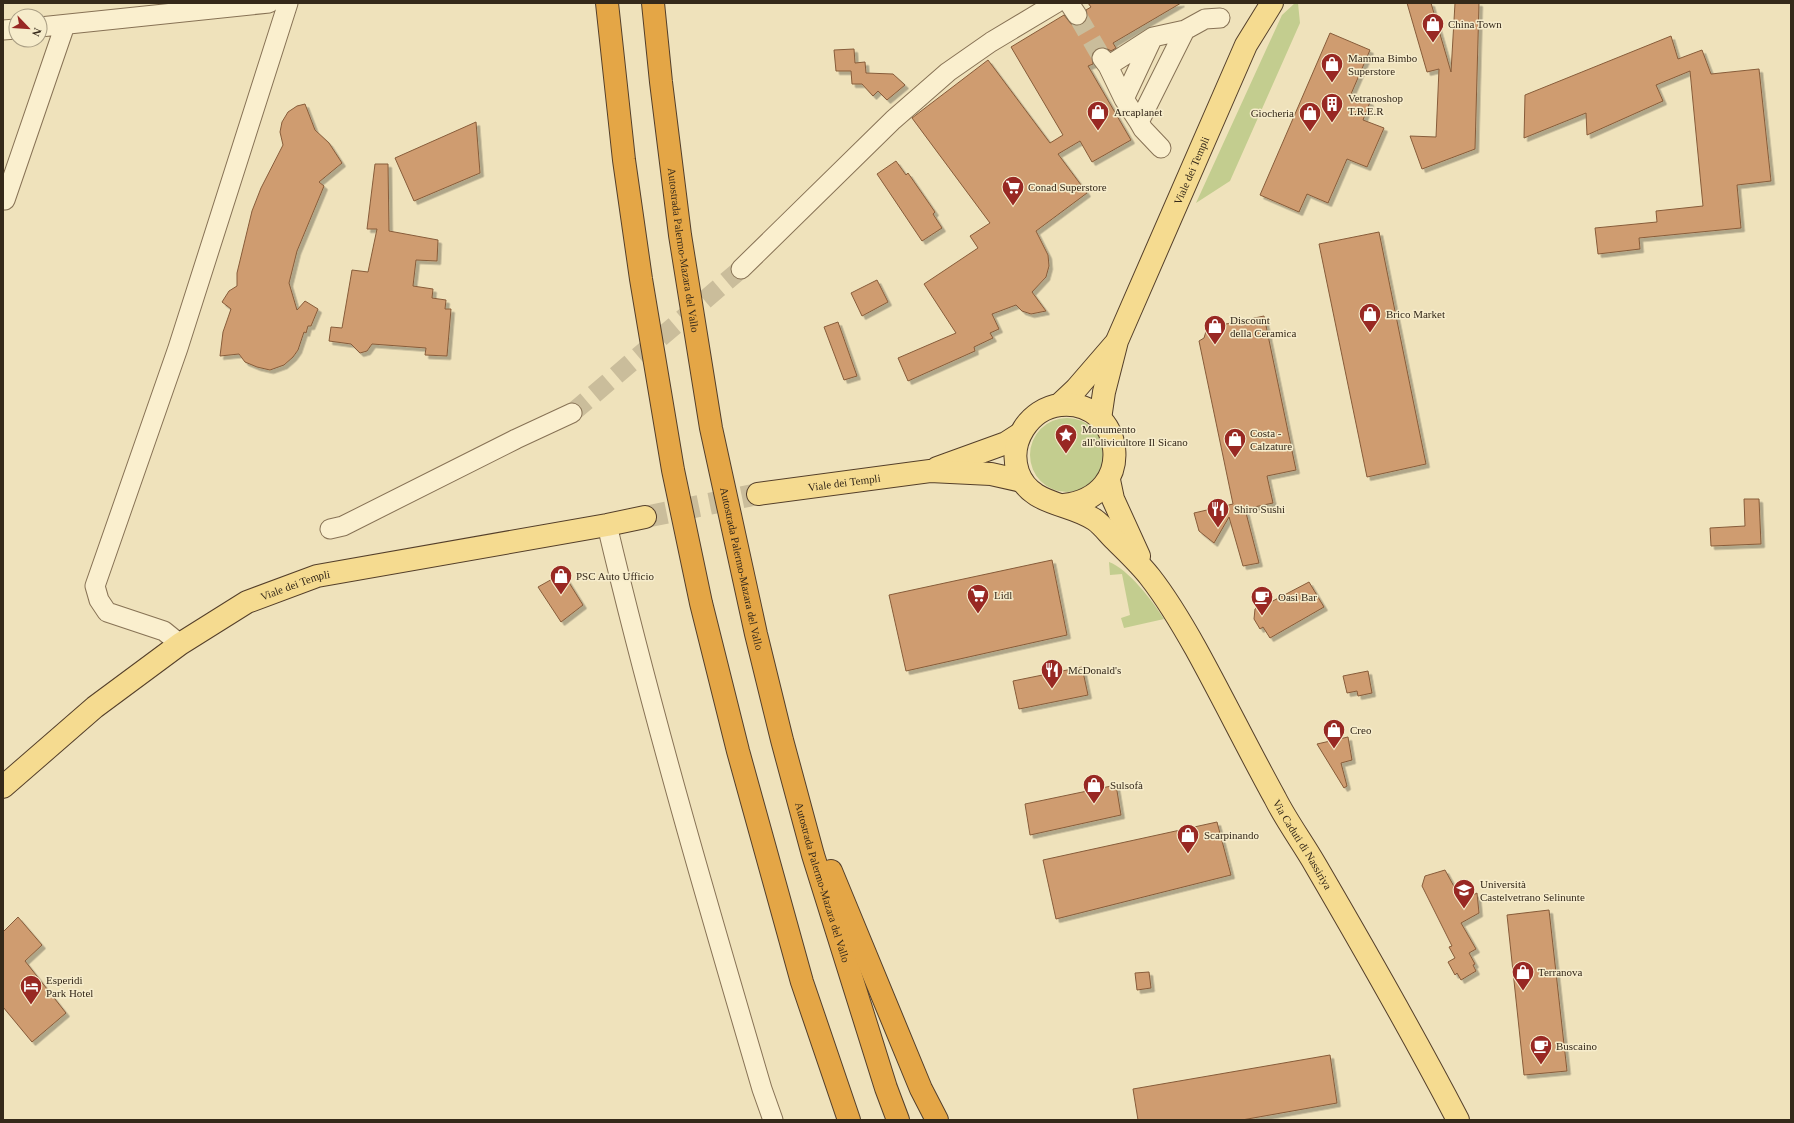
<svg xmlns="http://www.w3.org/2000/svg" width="1794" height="1123" font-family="'Times New Roman',serif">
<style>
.green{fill:#c3cd8f}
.building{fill:#cf9c6f;stroke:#875c3a;filter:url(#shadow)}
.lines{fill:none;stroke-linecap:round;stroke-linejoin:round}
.minor-tunnel{stroke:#cabd9b;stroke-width:19;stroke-dasharray:19 10;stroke-linecap:butt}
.major-tunnel{stroke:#cabd9b;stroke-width:22;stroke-dasharray:22 11;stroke-linecap:butt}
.minor-casing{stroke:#877255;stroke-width:21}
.major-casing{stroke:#543f2a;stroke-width:24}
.highway-casing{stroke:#543f2a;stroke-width:24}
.minor{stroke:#faefce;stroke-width:19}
.major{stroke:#f5db90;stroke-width:22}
.highway{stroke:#e4a646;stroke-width:22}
.labels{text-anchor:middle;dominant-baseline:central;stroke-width:3;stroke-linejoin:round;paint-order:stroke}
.poi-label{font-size:11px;fill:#35291a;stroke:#f6eccb;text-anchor:start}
.street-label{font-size:11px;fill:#35291a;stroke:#f6eccb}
</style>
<defs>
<filter id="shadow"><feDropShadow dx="3.5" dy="3.5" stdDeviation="0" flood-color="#0004"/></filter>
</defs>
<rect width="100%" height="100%" fill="#efe2bb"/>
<path class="green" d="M1295 3H1298L1300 23 1230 181 1196 203 1282 15Z
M1030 455a37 37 0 1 1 74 0a37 37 0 1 1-74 0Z
M1109 562C1128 569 1153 601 1164 619L1124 628 1121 618 1130 615 1122 574 1110 575Z"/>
<path class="building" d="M1088 3H1181L1113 43 1116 48 1111 51 1106 48 1100 47 1095 49 1092 54 1093 64 1088 66 1131 140 1092 162 1080 141 1058 154 1087 193 1036 231 1048 255 1049 266 1046 277 1032 292 1046 311 1031 314 1022 311 1016 305 992 314 999 329 990 333 993 338 974 347 975 351 908 381 898 358 956 333 924 284 978 248 970 236 990 223 912 118 988 60 1050 143 1063 135 1011 47 1064 15 1072 25 1077 26 1083 24 1087 20 1086 10 1091 7Z
M1407 3H1431L1451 72 1455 3H1479L1475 149 1422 169 1410 136 1436 137 1439 69 1427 72Z
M1330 33 1370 50 1351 94 1370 102 1363 120 1384 128 1367 167 1347 159 1328 203 1307 194 1299 212 1260 195Z
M1671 36 1678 59 1702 50 1711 74 1759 69 1771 181 1737 185 1741 228 1639 238 1640 249 1598 254 1595 228 1657 222 1656 211 1703 206 1690 71 1656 85 1663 101 1587 135 1586 113 1524 138 1525 95Z
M854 49 855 63 865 62 866 73 893 74 905 85 887 100 878 91 873 96 862 84H852L851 71H836L834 50Z
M305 104 315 130 329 143 342 163 319 182 324 186 297 251 289 283 297 310 305 301 318 309 311 326H308L306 333 304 332 298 350 293 357 284 365 270 370 257 367 245 362 239 354 220 356 223 332 231 309 222 302 229 291 237 286V273L252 211 261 188 283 145 280 132 282 122 288 112 297 106Z
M476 122 480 173 414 201 395 158Z
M896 161 906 175 908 173 935 212 933 214 942 228 922 241 877 174Z
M375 164H388L389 231 438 240 437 261 416 260 413 286 433 289 432 298 446 300 445 309H451L447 356 425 355 426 348 372 344 367 351 360 353 351 344 329 341 331 327 342 328 352 270 368 272 377 229H367Z
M1379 232 1426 464 1367 477 1319 244Z
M877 280 888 302 862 316 851 293Z
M1264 316 1296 470 1267 476 1273 503 1245 509 1259 563 1243 566 1229 517 1214 543 1199 531 1194 513 1233 504 1199 341 1204 338 1207 328Z
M838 322 857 376 844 380 824 327Z
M1744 499H1759L1761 544 1711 546 1710 528 1745 526Z
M1052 560 1067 635 906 671 889 595Z
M563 573 583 605 561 622 538 587Z
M1309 582 1324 607 1270 638 1263 627 1260 629 1254 619 1255 609 1268 600 1269 603Z
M1082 667 1088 695 1019 709 1013 681Z
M1368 671 1372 693 1358 696 1357 691 1347 693 1343 676Z
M1348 737 1352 760 1341 763 1347 786 1344 788 1317 744Z
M1116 785 1121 815 1030 835 1025 804Z
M1217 822 1231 875 1056 919 1043 860Z
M1445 870 1462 901 1477 893 1479 913 1461 923 1476 949 1469 953 1475 964 1473 965 1476 971 1461 980 1457 973 1455 975 1448 962 1455 958 1449 947 1452 946 1422 886 1425 876Z
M1549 910 1567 1071 1524 1075 1507 915Z
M18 917 42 945 25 961 66 1013 32 1042 3 1007V932Z
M1149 972 1151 988 1137 990 1135 973Z
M1330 1055 1337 1103 1242 1120H1138L1133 1089Z"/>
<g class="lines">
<path class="minor-tunnel" d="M1077 15 1102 58
M572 413 741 269"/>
<path class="major-tunnel" d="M645 517 758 494"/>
<g class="minor-casing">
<path id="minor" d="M1069 3 1077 15
M40 27 269 3
M3 30 16 29
M1102 58 1108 66 1153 37 1185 30 1205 19 1220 18
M1108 66 1124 99 1139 122 1185 30
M1124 99 1153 37
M1139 122 1143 129 1161 148
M5 200 65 25
M741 269 893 120 948 72 991 42 1056 3
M607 525C652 715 707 902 762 1089L773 1120
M330 529 343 526 516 439 572 413
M180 644 164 631 107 612 99 600 95 586 178 348 288 3"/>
</g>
<g class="major-casing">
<g id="major">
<path d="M1059 405 1076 389 1114 345"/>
<path id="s1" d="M1100 419 1104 392 1117 341 1246 45 1272 3"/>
<path d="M937 468 1006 443 1020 434"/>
<path d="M1109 480 1113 499 1139 556"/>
<path id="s2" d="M758 494 930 471 991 474 1022 481"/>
<path id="s3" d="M1064 505C1140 496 1123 398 1060 405 1029 409 1008 442 1018 472 1030 506 1069 502 1095 520 1102 525 1108 533 1114 539 1126 551 1140 564 1150 577 1168 600 1182 624 1196 649 1223 698 1248 749 1275 798 1287 822 1303 843 1316 866 1365 950 1413 1034 1458 1120"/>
<path id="s4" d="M3 787 95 707 180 644 247 602 317 576 607 525 645 517"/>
</g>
</g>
<g class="highway-casing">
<g id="highway">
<path d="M607 3 624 160 641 279 673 470 701 603 738 751 802 982 849 1120"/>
<path id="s5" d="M653 3 661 82 680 235 711 428 756 634 782 740 813 855 886 1088 898 1120"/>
<path d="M831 871 921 1089 937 1120"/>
</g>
</g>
<use href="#minor" class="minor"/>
<use href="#major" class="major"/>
<use href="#highway" class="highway"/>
</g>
<defs>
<g id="shop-pin" transform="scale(1.15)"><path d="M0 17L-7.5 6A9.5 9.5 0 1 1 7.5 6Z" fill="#982823" stroke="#f6eccb"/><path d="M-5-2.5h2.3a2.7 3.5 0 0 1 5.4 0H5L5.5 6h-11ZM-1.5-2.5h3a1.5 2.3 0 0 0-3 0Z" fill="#fff"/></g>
<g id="building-pin" transform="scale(1.15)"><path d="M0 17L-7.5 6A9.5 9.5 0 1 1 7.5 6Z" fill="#982823" stroke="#f6eccb"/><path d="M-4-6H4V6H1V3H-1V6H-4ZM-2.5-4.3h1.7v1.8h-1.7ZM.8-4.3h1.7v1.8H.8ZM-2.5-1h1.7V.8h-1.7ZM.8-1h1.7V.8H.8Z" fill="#fff"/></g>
<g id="supermarket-pin" transform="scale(1.15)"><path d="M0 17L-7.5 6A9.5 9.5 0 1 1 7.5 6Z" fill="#982823" stroke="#f6eccb"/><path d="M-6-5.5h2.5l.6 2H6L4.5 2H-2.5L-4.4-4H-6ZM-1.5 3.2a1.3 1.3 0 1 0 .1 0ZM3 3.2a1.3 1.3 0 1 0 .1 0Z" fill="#fff"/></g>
<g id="sight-pin" transform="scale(1.15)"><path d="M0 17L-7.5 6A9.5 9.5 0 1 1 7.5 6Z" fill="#982823" stroke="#f6eccb"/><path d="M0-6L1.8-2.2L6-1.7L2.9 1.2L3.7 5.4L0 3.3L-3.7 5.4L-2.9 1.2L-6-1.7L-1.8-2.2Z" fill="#fff"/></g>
<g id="restaurant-pin" transform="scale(1.15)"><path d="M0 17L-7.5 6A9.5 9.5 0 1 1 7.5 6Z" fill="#982823" stroke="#f6eccb"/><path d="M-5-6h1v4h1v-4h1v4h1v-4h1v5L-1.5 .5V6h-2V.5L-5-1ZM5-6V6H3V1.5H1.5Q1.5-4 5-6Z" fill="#fff"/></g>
<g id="cafe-pin" transform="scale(1.15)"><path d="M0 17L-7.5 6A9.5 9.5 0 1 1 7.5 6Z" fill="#982823" stroke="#f6eccb"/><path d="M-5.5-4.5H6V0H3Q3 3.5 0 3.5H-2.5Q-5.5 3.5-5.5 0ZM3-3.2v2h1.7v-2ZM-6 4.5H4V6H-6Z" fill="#fff"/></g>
<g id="university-pin" transform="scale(1.15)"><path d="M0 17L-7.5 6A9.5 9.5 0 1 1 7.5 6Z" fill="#982823" stroke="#f6eccb"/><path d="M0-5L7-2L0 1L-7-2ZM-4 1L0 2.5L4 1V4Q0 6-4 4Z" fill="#fff"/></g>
<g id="hotel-pin" transform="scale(1.15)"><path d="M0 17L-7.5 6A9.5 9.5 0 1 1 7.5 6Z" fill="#982823" stroke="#f6eccb"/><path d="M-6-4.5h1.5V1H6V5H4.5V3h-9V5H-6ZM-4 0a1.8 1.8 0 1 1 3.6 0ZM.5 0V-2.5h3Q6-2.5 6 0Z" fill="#fff"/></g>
</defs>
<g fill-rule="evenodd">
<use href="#shop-pin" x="1433" y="24"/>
<use href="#shop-pin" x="1332" y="64"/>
<use href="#building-pin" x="1332" y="104"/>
<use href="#shop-pin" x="1098" y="112"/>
<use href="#shop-pin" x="1310" y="113"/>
<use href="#supermarket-pin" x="1013" y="187"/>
<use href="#shop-pin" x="1370" y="314"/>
<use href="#shop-pin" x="1215" y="326"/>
<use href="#sight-pin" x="1066" y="435"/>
<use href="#shop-pin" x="1235" y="439"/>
<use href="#restaurant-pin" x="1218" y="509"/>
<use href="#shop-pin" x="561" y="576"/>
<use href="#supermarket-pin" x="978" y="595"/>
<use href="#cafe-pin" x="1262" y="597"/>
<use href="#restaurant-pin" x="1052" y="670"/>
<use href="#shop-pin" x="1334" y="730"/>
<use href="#shop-pin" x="1094" y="785"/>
<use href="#shop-pin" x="1188" y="835"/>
<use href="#university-pin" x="1464" y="890"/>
<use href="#shop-pin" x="1523" y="972"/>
<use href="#hotel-pin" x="31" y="986"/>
<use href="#cafe-pin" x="1541" y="1046"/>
</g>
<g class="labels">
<g class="poi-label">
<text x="1448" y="24">China Town</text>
<text x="1348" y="58">Mamma Bimbo<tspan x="1348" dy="13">Superstore</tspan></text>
<text x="1348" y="98">Vetranoshop<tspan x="1348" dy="13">T.R.E.R</tspan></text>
<text x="1114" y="112">Arcaplanet</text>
<text x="1294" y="113" text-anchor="end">Giocheria</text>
<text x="1028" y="187">Conad Superstore</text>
<text x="1386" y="314">Brico Market</text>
<text x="1230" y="320">Discount<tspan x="1230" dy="13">della Ceramica</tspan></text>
<text x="1082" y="429">Monumento<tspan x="1082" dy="13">all'olivicultore Il Sicano</tspan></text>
<text x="1250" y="433">Costa -<tspan x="1250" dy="13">Calzature</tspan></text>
<text x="1234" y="509">Shiro Sushi</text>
<text x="576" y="576">PSC Auto Ufficio</text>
<text x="994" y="595">Lidl</text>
<text x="1278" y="597">Oasi Bar</text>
<text x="1068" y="670">McDonald's</text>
<text x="1350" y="730">Creo</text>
<text x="1110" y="785">Sulsofà</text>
<text x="1204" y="835">Scarpinando</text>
<text x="1480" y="884">Università<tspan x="1480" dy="13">Castelvetrano Selinunte</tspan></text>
<text x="1538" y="972">Terranova</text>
<text x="46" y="980">Esperidi<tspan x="46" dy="13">Park Hotel</tspan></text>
<text x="1556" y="1046">Buscaino</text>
</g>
<g class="street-label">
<text stroke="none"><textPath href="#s1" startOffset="266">Viale dei Templi</textPath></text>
<text stroke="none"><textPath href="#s5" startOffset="249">Autostrada Palermo-Mazara del Vallo</textPath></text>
<text stroke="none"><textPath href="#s2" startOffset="87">Viale dei Templi</textPath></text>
<text stroke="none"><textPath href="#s5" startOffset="573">Autostrada Palermo-Mazara del Vallo</textPath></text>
<text stroke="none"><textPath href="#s4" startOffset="358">Viale dei Templi</textPath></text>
<text stroke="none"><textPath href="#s3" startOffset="733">Via Caduti di Nassiriya</textPath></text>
<text stroke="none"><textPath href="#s5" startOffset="897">Autostrada Palermo-Mazara del Vallo</textPath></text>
</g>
</g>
<rect width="1794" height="1123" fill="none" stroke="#35291a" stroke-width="8"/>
<g transform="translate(28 28) rotate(115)"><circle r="19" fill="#f6eccb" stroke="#a99e84"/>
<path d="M0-3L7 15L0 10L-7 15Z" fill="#982823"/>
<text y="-6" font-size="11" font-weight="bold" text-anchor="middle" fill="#35291a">N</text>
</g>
</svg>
